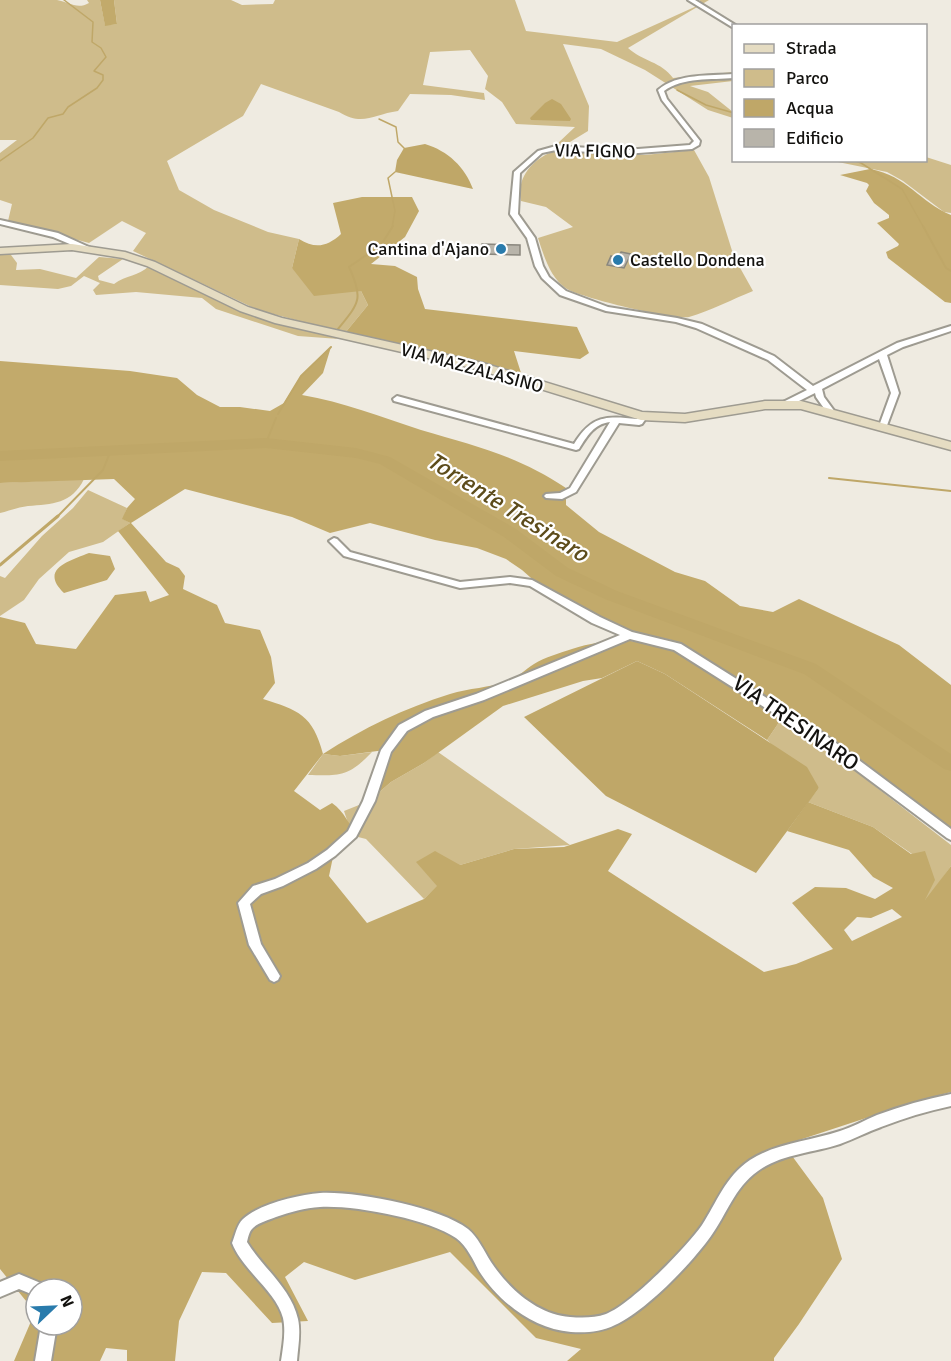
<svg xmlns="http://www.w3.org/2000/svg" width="951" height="1361" font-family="Signika,sans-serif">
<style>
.green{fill:#cfbc8b}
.forest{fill:#c2aa6b;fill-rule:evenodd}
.water{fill:#bfa768}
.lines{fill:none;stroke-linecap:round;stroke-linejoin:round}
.stream-far2{stroke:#bfa768;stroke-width:1.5}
.stream-far1{stroke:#bfa768;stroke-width:2}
.stream{stroke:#bfa768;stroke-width:3}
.river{fill:#bfa768;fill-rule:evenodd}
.building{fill:#b8b4aa;stroke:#8a877e;stroke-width:1.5}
.minor-casing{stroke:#9e9b91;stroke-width:4}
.secondary-casing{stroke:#9e9b91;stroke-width:3}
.minor{fill:#fff;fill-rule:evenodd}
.secondary{fill:#e5dcc2;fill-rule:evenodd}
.poi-dot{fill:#297bac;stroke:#fff;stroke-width:2}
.labels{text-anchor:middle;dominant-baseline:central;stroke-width:4.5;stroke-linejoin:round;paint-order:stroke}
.far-street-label{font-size:18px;fill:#13120f;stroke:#fff}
.far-poi-label{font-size:18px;fill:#13120f;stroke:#fff;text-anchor:end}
.street-label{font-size:22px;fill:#13120f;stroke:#fff}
.water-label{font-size:24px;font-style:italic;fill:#5d4c1b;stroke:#fff}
</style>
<rect width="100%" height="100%" fill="#efebe1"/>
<path class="green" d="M0 0C18 0 40 0 57 0 69 2 77 10 89 3L87 0H100L105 25 117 24 114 0H231L242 5 273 4 275 0H515L526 31 617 42 699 5 700 0H709L628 48C642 61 662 62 673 78L733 72V81L690 86 708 92 733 112V118L708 110 645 70 601 49 563 44 589 106 588 131 565 145 557 144 575 127 516 124 502 102 485 89 488 76 470 50 430 52 423 85 484 93 485 100 451 95 410 94 398 111C374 114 363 127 339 112L261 84 243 116 167 161 179 190 214 210 268 232 299 239 292 268 361 291 368 305 345 333 258 310 133 251 146 233 122 221 89 243 8 221 12 204 0 200V153L17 140H0Z
M694 150 709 177 734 257 753 291C733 299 710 311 689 317 672 320 583 298 567 289 550 278 544 256 538 238L573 227 546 207 521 201C516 177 533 159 554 151L645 155Z
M926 157 951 165V213L944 212 903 181 887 172 833 161 926 160Z
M0 255H11L17 263 16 270 40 269 76 278 99 257 123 259 98 276 99 280 114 284C126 275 139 276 149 266L262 318 339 339 298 336 216 309 202 298 136 292 96 295 93 290 100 283 84 276 71 286 58 289 0 285Z
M84 479C72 504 52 504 28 506 19 507 9 511 0 513V483Z
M88 490 127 508 123 519 130 523 103 542 69 552 39 579 24 600 0 616V576L5 578 42 536 73 508Z
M782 718 845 763 951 845V866L923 905 912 854 873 827 808 802 819 788 767 740Z
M372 752C349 776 342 776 308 775L323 754 340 756Z
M438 752 570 845 514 849 460 865 424 899 366 839 358 837 348 823 344 811 369 801 391 782 424 763Z"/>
<path class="forest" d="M100 0H114L117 24 105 26Z
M870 169C908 176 919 202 951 215V303L945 302 888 258 886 252 898 246 899 244 877 223 889 218V215L874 203 866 191 869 185 867 183 840 175Z
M362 197H412L419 211 405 237 371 264 395 266 417 277 418 289 425 309 577 327 589 353 580 359 514 351 522 376 460 357 345 333 368 305 361 291 314 296 292 268 299 239C315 249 327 247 341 234L333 203Z
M331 347 323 373 302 395C343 402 381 417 421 430 476 446 518 456 566 488V505L599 532 675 572 705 581 740 606 773 612 799 599 899 645 951 685V831L825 736 688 647 671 640 627 630 539 585 522 570 506 559 477 548 435 540 370 523 330 533 292 517 185 489 131 523 166 562 179 568 185 576 183 589 217 605 225 623 260 630 271 657 275 683 263 699C298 710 313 715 323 754 363 728 405 708 450 694 469 688 489 688 508 681 517 678 526 669 534 664 545 657 560 653 572 649 660 620 713 673 782 718L767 740 665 674 637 661 602 678 583 681 503 706 424 763 391 782 369 801 385 750 340 756 323 754 294 791 320 810 332 803C345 812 349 825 358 837L333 857 329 876 367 923 424 899 437 886 416 862 435 851 460 865 514 849 564 847 618 829 632 834 608 871 764 972 796 964 833 949 792 903 815 887 846 888 875 899 893 888 873 877 849 850 787 831 808 802 873 827 911 854 925 851 935 880 925 900 951 866V1092L921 1100 784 1145 823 1198 842 1259 799 1324 774 1358V1361H567L581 1349 536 1338 450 1252 355 1280 304 1262 285 1277 308 1321 272 1323 226 1273 202 1272 179 1321 175 1361H127V1350L106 1348 100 1361H14L35 1312 0 1269V617L25 623 36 644 76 649 115 595 146 591 150 602 169 595 118 531 130 523 122 519 127 508 135 499 114 479 0 483V361L130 371 177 378 197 395 220 407H240L270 411 284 403 301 376ZM892 909 902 917 852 941 844 930 857 917 871 918ZM36 1289H72V1325H36Z
M89 553 110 556 115 569 107 580 64 593C39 569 69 561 89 553Z"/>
<path class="water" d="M552 99 561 104 571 119 570 121 531 120 530 118 545 103Z
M425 144C448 151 465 167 473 189L395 172 397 160 404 148Z
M637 661 665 674 807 767 819 788 756 873 606 796 524 717Z"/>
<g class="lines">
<path class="stream-far2" d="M677 90 706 105 734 113
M379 119 396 127 398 142 404 148
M852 160 861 163 902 189 924 228
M0 161 33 138 48 118 63 114 68 107 97 88 103 80V75L94 71 106 57 101 48 92 42 93 22 64 0
M392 228 395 211 388 178 395 172"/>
<path class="stream-far1" d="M923 226 946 268 951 271
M338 329C359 303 364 299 349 267L381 245 393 226
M278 414 301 376 331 347
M266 443 276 418
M829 478 951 491
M56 518 103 470 111 450"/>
<path class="stream" d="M0 565 58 516"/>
<path class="river" d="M266 438 356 448 390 457 516 529 568 568 617 591 816 664 951 754V771L944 769 804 674 605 599 556 576 504 537 380 464 356 458 266 448 0 461V451Z"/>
</g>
<path class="building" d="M482 244 520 245V255L481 254Z
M621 252 631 254 624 268 607 265 611 256 618 258Z"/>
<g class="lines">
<g class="minor-casing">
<path id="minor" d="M688 0H695L737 26 732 27Z
M734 74V78C711 80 683 77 664 91L667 99 700 141 699 145 692 149 625 154 556 150 542 153 520 173 518 214 535 238 543 266 549 277 566 291 608 307 677 318 702 324 774 356 813 386 897 343 951 326V331L903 347 887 355 899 393 886 428 883 429 879 426 891 393 879 359 822 389 824 397 835 412 834 414H828L816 397 815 393 789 406H783V402L807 390 768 360 696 328 676 322 606 311 560 295 542 278 535 266 527 238 510 214 514 172 538 151 556 146 625 150 690 145 694 141 662 100 658 90C677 73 710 76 734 74Z
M0 220 58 233 91 248 84 250 53 237 0 224Z
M397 396 574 444C592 415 606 416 637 419L643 414 647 417 642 424 639 425 619 423 576 492 562 499 546 498 544 496 546 494 560 493 570 488 610 422C594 424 587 436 579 449L576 450 394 401 393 399Z
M334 538 337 539 350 552 460 582 510 577 532 580 600 617 632 632 681 644 824 734 951 829V840L947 838 816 740 674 650 630 639 484 700 433 717 407 731 391 752 375 801 356 837 335 856 316 869 283 886 261 894 250 904 261 944 280 976 278 980 274 982 270 980 249 945 238 903 253 886 275 879 308 863 327 850 348 831 363 801 381 750 399 725 425 711 476 694 620 635 592 623 530 586 510 583 460 588 344 556 329 541Z
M951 1094V1106C927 1111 904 1118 881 1127 867 1132 854 1139 840 1144 813 1153 781 1154 758 1171 734 1188 727 1214 711 1236 691 1264 646 1311 615 1325 601 1332 586 1333 571 1332 533 1329 499 1302 479 1271 473 1260 467 1246 456 1238 428 1219 354 1205 320 1207 305 1208 290 1212 276 1217 269 1220 257 1223 252 1229 249 1232 248 1238 247 1242 263 1268 291 1288 298 1319 301 1333 298 1347 297 1361H281C283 1347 286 1332 283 1318 276 1291 243 1271 232 1243 235 1236 237 1224 243 1219 259 1204 298 1195 320 1193 355 1191 439 1207 468 1229 478 1237 484 1251 491 1262 509 1289 537 1314 570 1317 582 1318 595 1318 606 1314 631 1304 686 1248 702 1225 717 1202 725 1177 750 1160 776 1143 810 1141 840 1131 853 1127 865 1120 877 1115 901 1106 926 1099 951 1094Z
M19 1274 43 1284 45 1289H36V1296L19 1289 0 1297V1282Z
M41 1325H57L51 1361H35Z"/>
</g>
<g class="secondary-casing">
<path id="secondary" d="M72 244 125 252 155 262 248 307 282 318 483 363 642 412 685 414 765 401H801L951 442V450L801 409H765L685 422 641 420 476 369 275 323 240 311 147 266 123 258 72 250 0 254V248Z"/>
</g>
<use href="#minor" class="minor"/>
<use href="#secondary" class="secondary"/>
</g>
<g class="poi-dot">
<circle cx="501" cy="249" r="6"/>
<circle cx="618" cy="260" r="6"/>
</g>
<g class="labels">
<g class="far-street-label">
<text transform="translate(595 151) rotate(1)">VIA FIGNO</text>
<text transform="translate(472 368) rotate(15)">VIA MAZZALASINO</text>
</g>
<g class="far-poi-label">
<text x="489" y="249">Cantina d'Ajano</text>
<text x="630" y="260" text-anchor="start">Castello Dondena</text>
</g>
<g class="street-label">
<text transform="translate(796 723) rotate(35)">VIA TRESINARO</text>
</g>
<g class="water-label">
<text transform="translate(508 507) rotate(32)">Torrente Tresinaro</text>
</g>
</g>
<rect x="732" y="24" width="195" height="138" fill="#ffffff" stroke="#a1a09f" stroke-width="1.5"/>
<rect x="744" y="44" width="30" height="9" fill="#e5dcc2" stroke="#a1a09f" stroke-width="1.5"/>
<text x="786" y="54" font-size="18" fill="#13120f">Strada</text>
<rect x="744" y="69" width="30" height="18" fill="#cfbc8b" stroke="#a1a09f" stroke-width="1.5"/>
<text x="786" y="84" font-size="18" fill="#13120f">Parco</text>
<rect x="744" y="99" width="30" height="18" fill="#bfa768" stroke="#a1a09f" stroke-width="1.5"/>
<text x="786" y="114" font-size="18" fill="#13120f">Acqua</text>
<rect x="744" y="129" width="30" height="18" fill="#b8b4aa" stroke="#a1a09f" stroke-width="1.5"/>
<text x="786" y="144" font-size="18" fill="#13120f">Edificio</text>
<g transform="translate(54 1307) rotate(67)"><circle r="28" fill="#ffffff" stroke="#a1a09f" stroke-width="1.5"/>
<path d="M0-4.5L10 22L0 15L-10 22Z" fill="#297bac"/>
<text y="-9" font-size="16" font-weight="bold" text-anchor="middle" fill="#13120f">N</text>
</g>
</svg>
